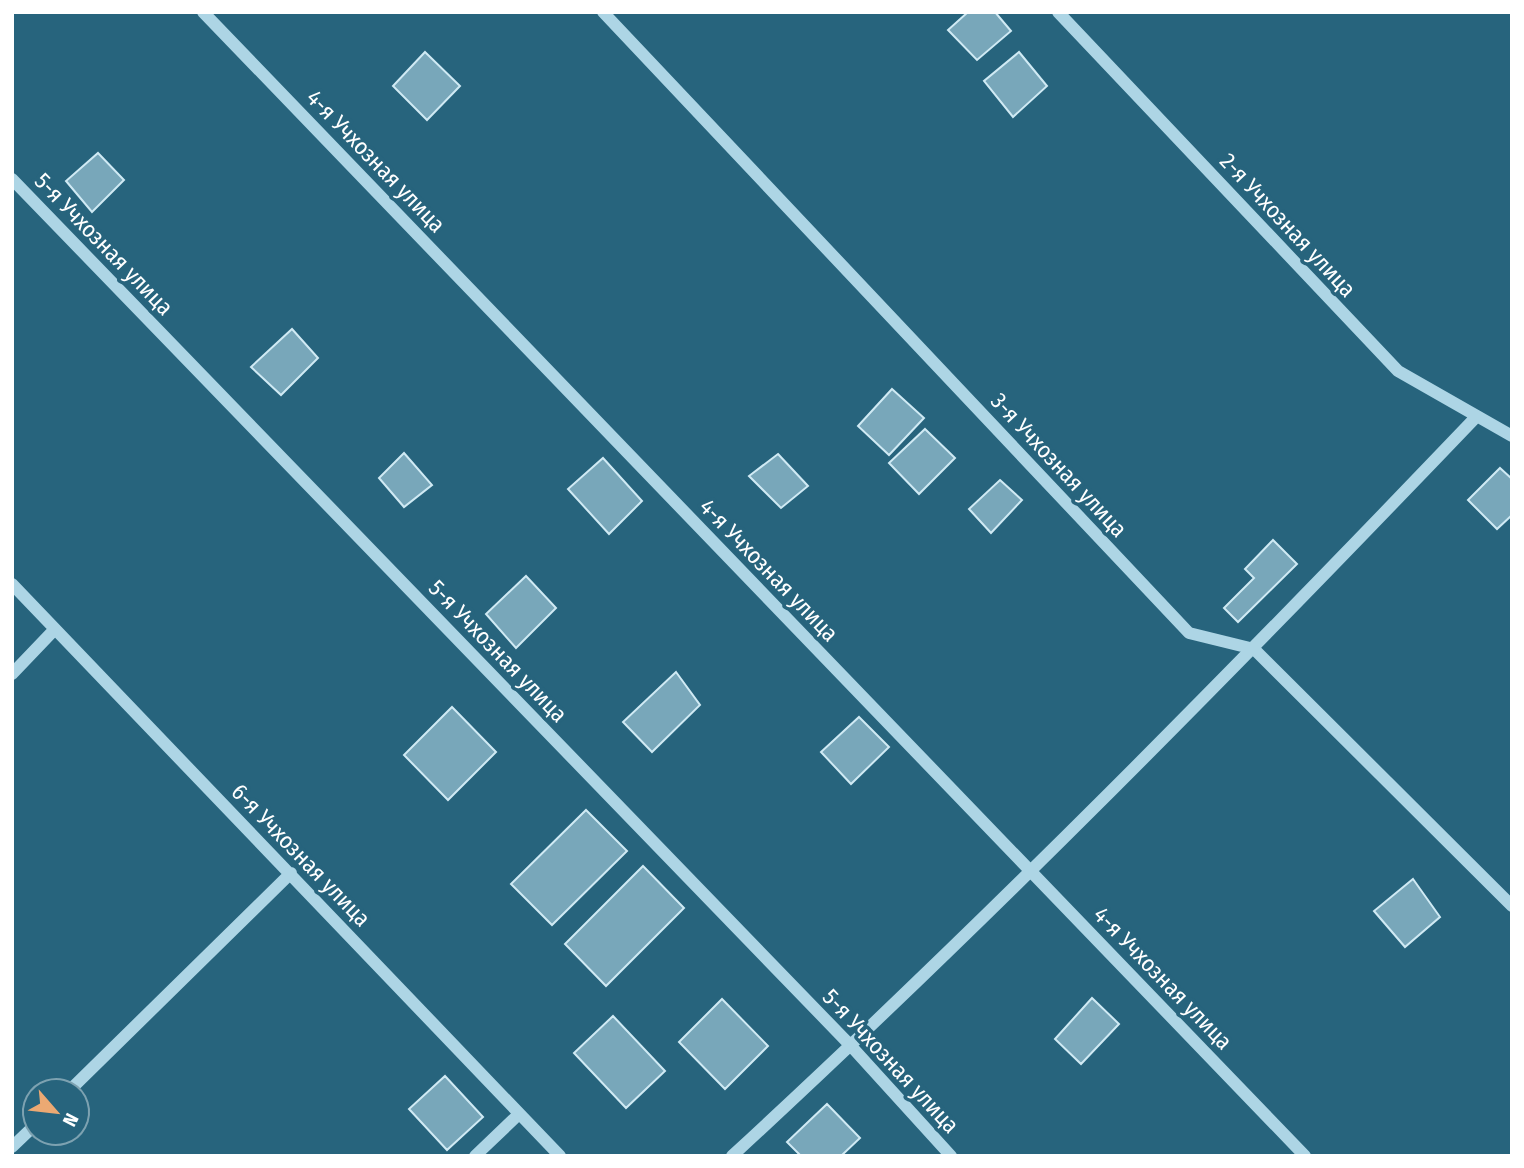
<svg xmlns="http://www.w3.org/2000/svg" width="1524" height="1168" font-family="'Fira Sans Condensed',sans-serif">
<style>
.building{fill:#78a7ba;stroke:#d0eaf4;stroke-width:2}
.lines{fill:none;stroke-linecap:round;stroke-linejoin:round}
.minor{stroke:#add5e5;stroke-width:12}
.labels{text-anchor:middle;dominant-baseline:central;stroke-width:7;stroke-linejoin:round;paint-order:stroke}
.street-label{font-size:23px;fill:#fff;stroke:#27647d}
</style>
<rect width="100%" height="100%" fill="#27647d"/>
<path class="building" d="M968 12H995L1011 31 977 60 948 30Z
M425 52 460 86 427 120 393 86Z
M1019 52 1047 86 1013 117 984 81Z
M98 153 124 180 92 212 66 181Z
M292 329 318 358 281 395 251 367Z
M892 389 924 418 889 455 858 426Z
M925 429 955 458 919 494 889 463Z
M404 453 432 485 404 507 379 478Z
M778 454 808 486 781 508 749 476Z
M603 458 642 501 609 534 568 489Z
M1500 468 1512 479V515L1497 529 1468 500Z
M1000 480 1022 500 991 533 969 509Z
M1273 540 1297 564 1238 622 1224 608 1254 578 1245 569Z
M526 576 556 608 516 648 486 614Z
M676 672 700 705 652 752 623 722Z
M452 707 496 752 448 800 404 755Z
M859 717 889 747 851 784 821 752Z
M586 810 627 851 552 925 511 884Z
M643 866 684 908 606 986 565 944Z
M1413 879 1440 917 1405 947 1374 911Z
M1092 998 1119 1024 1081 1064 1055 1039Z
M722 999 768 1046 725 1089 679 1042Z
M613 1016 665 1071 626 1108 574 1053Z
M445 1076 483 1117 447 1150 409 1109Z
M827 1104 860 1138 841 1156H801L787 1142Z"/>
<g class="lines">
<path class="minor" d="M203 12 1305 1156
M603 12 1189 633 1254 649 1512 906
M1058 12 1398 371 1512 436
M12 179 851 1046 951 1156
M12 584 560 1156
M12 674 55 629
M69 1091 291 873
M12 1147 35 1125
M475 1156 518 1115
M732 1156C989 919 1235 669 1477 416"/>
</g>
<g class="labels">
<g class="street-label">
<text transform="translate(376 161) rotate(46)">4-я Учхозная улица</text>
<text transform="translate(1288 225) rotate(47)">2-я Учхозная улица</text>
<text transform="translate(104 244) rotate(46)">5-я Учхозная улица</text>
<text transform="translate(1059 465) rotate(47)">3-я Учхозная улица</text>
<text transform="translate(769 570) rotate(46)">4-я Учхозная улица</text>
<text transform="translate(498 651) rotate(46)">5-я Учхозная улица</text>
<text transform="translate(301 855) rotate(46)">6-я Учхозная улица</text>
<text transform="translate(1163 978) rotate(46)">4-я Учхозная улица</text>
<text transform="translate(891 1061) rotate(47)">5-я Учхозная улица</text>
</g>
</g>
<rect width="1524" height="1168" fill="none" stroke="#ffffff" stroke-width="28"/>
<g transform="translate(56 1112) rotate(118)"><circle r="33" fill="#27647d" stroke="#7da2b1" stroke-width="2"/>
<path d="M0-5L12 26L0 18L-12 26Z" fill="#eca973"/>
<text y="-10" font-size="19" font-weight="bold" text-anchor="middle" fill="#ffffff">N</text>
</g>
</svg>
